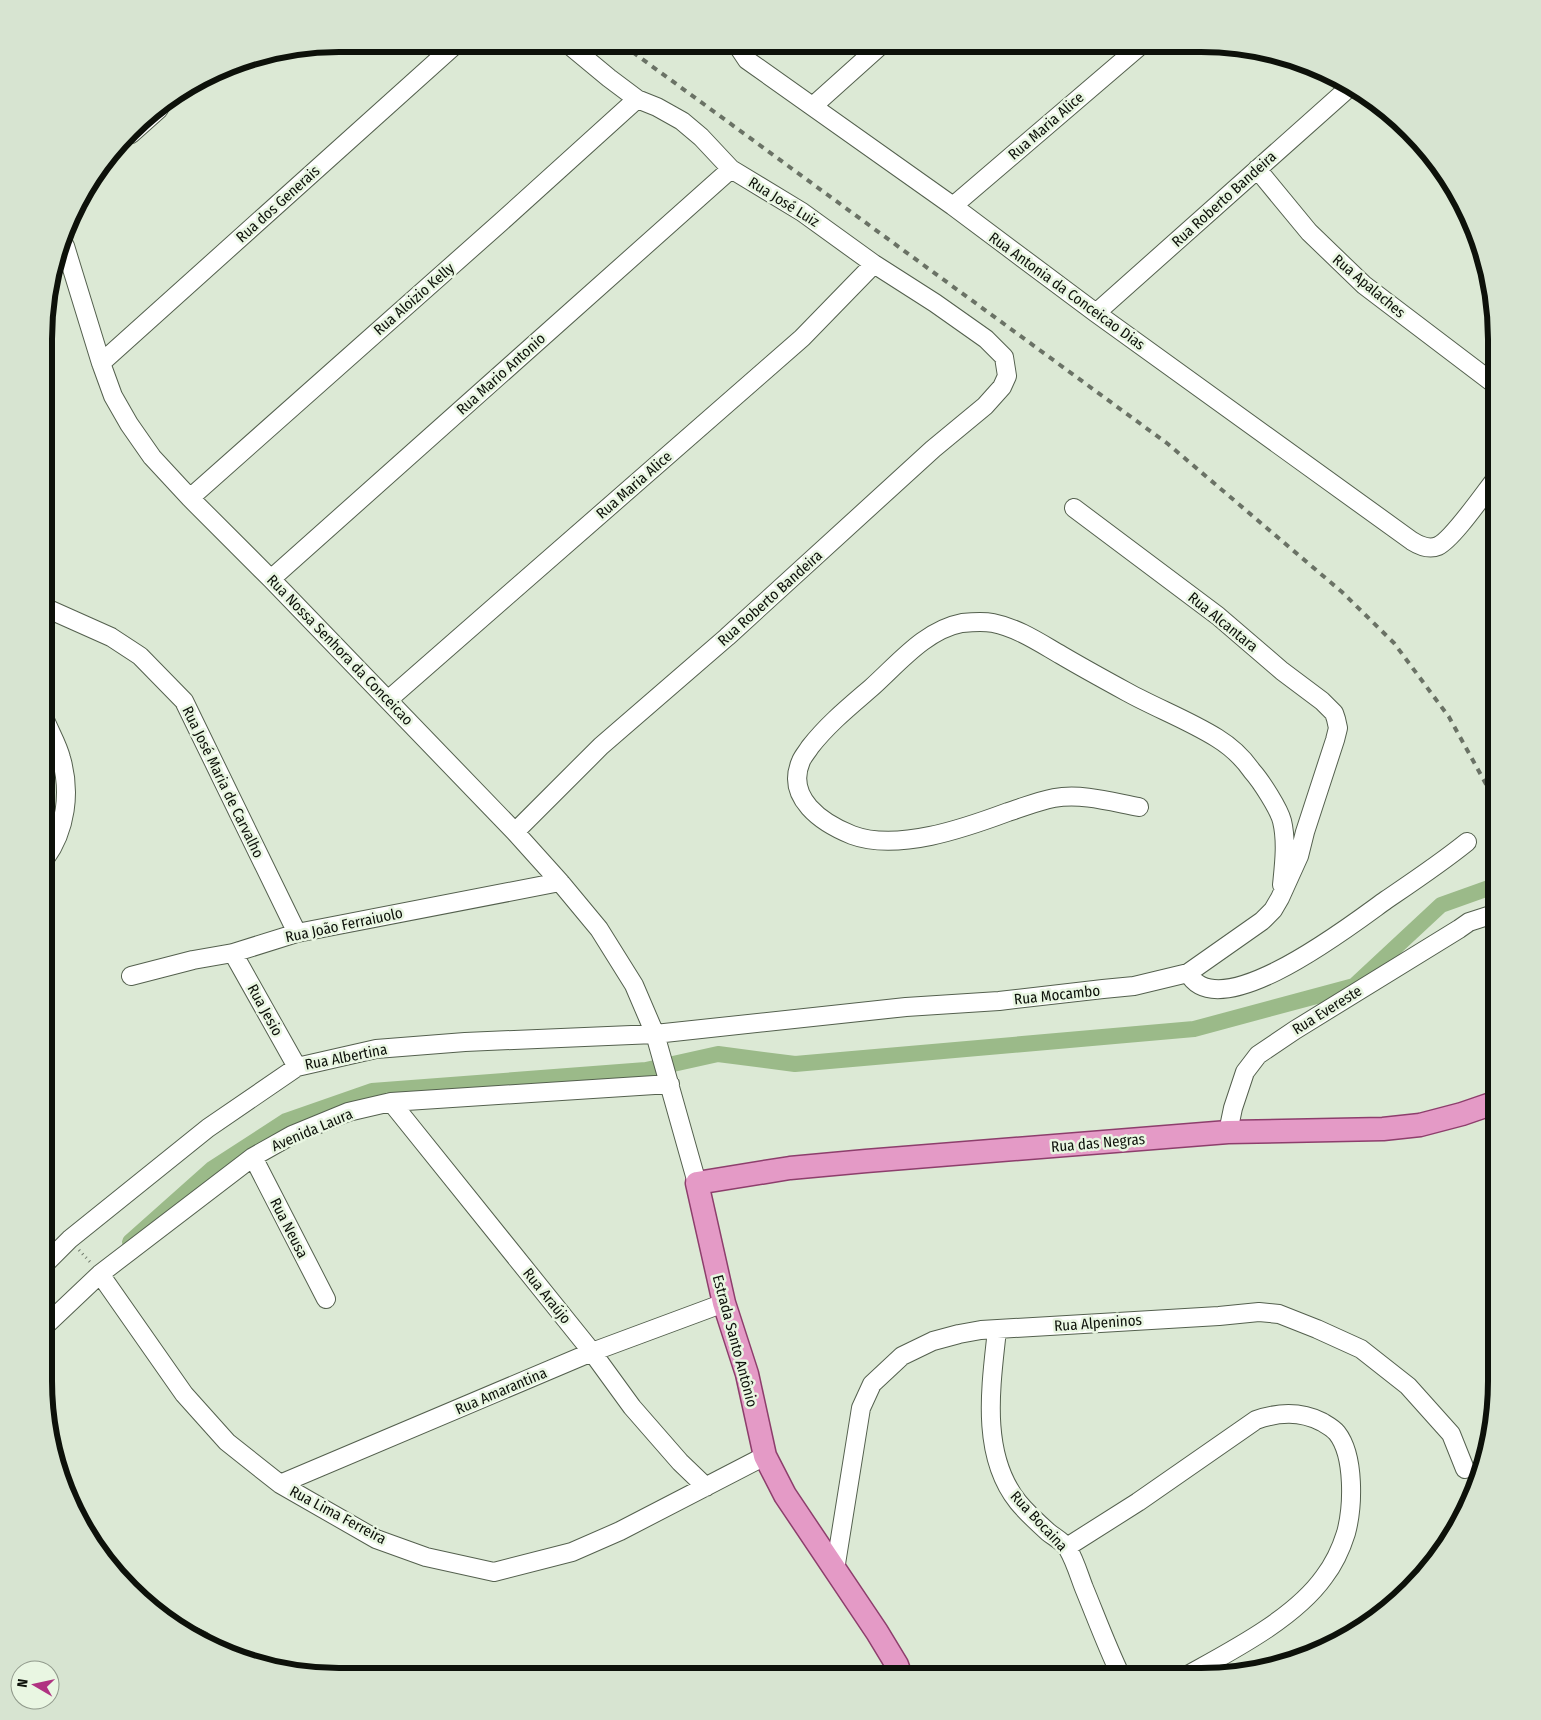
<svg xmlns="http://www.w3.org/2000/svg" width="1541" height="1720" font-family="'Fira Sans Condensed',sans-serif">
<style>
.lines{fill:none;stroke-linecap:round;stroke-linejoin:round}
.canal{stroke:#9bba89;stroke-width:16}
.minor-casing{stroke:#54604e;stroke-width:20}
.major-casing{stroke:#8d3e6c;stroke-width:25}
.path{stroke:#717a6c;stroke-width:3;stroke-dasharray:1 4;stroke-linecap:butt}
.minor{stroke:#fff;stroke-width:18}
.major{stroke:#e49ac6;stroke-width:22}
.rail{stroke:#6a7265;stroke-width:4;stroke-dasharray:6 6;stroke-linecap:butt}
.labels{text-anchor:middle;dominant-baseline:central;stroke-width:5;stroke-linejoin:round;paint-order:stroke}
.street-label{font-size:15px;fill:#0d110a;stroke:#e9f6e2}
.rim{fill:none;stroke:#0d110a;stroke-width:6}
</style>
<rect width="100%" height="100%" fill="#dce9d5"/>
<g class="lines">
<path class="canal" d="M130 1242 212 1169 286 1121 372 1091 646 1070 718 1054 795 1064 1194 1029 1354 986 1441 905 1497 885"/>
<g class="minor-casing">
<path id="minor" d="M737 45 747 60 953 206 1096 313 1412 541C1420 546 1429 550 1438 546 1453 539 1485 492 1497 477
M813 106 881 45
M131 134 159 109
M1257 169 1309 232 1364 285 1497 386
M953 206 1140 46
M65 246 101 363 113 396 129 424 152 457 190 498 271 579 515 832 560 882 599 929 634 985 655 1034 697 1183
M1096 313 1352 85
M101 363 456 44
M190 498 501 222 637 99
M271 579 731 169
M46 608 111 637 140 656 184 701 297 933
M388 700 802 338 874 264
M1139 807C1112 802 1082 793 1054 798 1038 801 1024 807 1008 812 965 828 897 852 852 835 822 823 785 798 801 761 803 756 807 752 810 747 828 724 849 707 871 688 898 664 925 630 962 623 972 622 983 621 993 623 1018 628 1040 643 1061 655 1083 668 1105 680 1127 692 1156 708 1188 720 1217 738 1230 746 1243 758 1252 771 1261 781 1279 809 1282 821 1287 842 1284 865 1282 885
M515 832 601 746 727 637 933 449 985 406 1002 387 1007 376 1004 357 986 339 935 303 874 264 802 212 731 169 701 137 682 121 657 107 637 99 609 78 568 44
M45 859C66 830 71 792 61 758 58 746 51 734 46 722
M233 953 297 1067
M1188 973C1219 1029 1355 922 1386 900 1414 881 1441 863 1467 842
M131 976 193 960 233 953 297 933 560 882
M391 1102 592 1352 632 1407 680 1462 706 1487
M1228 1132 1233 1108 1245 1072 1258 1055 1295 1030 1459 929 1469 922 1497 913
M253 1157 326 1299
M45 1264 70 1239 208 1128 297 1067 376 1049 465 1042 655 1034 906 1007 999 1001 1103 989 1134 986 1188 973 1262 921 1273 910 1280 898 1299 856 1305 832 1335 740 1338 728 1336 719 1334 713 1322 701 1282 671 1218 616 1074 508
M100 1274 184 1394 227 1442 280 1484 376 1539 426 1557 494 1572 572 1552 620 1531 765 1456
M44 1327 100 1274 253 1157 292 1135 348 1112 391 1102 670 1084
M997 1330C991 1386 980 1454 1018 1502 1027 1513 1038 1523 1048 1532 1054 1537 1064 1542 1068 1549 1075 1561 1079 1575 1084 1588 1096 1617 1107 1647 1121 1676
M280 1484 592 1352 724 1303
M1067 1547 1138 1502 1256 1420C1279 1412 1300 1411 1322 1422 1327 1425 1333 1428 1337 1433 1355 1456 1353 1507 1346 1533 1341 1549 1334 1564 1324 1577 1294 1619 1231 1651 1186 1676
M835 1570 861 1408 872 1384 902 1356 933 1341 959 1334 981 1330 1219 1316 1259 1312 1279 1314 1317 1329 1361 1349 1408 1386 1451 1434 1465 1469
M188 1634 203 1641"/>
</g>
<g class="major-casing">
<path id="major" d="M901 1676 897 1665 877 1632 785 1495 765 1456 747 1374 724 1303 697 1183 790 1168 866 1161 1228 1132 1383 1129 1420 1125 1462 1114 1497 1102"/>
</g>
<path class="path" d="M79 1250 90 1262"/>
<use href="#minor" class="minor"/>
<use href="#major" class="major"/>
<path class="rail" d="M623 45 1168 444 1342 592 1394 643 1449 717 1497 804"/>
</g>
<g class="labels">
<g class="street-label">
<text transform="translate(1046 126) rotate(-41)">Rua Maria Alice</text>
<text transform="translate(1224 199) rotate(-42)">Rua Roberto Bandeira</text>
<text transform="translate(784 202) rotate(32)">Rua José Luiz</text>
<text transform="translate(278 204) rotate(-42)">Rua dos Generais</text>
<text transform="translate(1369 286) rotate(40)">Rua Apalaches</text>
<text transform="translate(1067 291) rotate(36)">Rua Antonia da Conceicao Dias</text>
<text transform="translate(414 299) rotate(-41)">Rua Aloizio Kelly</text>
<text transform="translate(501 374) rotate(-42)">Rua Mario Antonio</text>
<text transform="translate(634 485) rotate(-41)">Rua Maria Alice</text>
<text transform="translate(770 598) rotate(-42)">Rua Roberto Bandeira</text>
<text transform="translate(1223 622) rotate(39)">Rua Alcantara</text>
<text transform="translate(340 650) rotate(46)">Rua Nossa Senhora da Conceicao</text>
<text transform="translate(223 782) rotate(64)">Rua José Maria de Carvalho</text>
<text transform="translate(344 925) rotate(-12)">Rua João Ferraiuolo</text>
<text transform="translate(1057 995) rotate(-6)">Rua Mocambo</text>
<text transform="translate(265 1010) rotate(61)">Rua Jesio</text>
<text transform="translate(1327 1010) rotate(-32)">Rua Evereste</text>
<text transform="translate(346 1057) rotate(-11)">Rua Albertina</text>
<text transform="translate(312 1130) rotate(-23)">Avenida Laura</text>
<text transform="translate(1098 1143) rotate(-5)">Rua das Negras</text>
<text transform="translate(289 1228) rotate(63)">Rua Neusa</text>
<text transform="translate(547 1296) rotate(51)">Rua Araújo</text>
<text transform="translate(1098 1323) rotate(-4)">Rua Alpeninos</text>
<text transform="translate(735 1341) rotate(75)">Estrada Santo Antônio</text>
<text transform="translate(501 1391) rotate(-23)">Rua Amarantina</text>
<text transform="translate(338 1515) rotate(28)">Rua Lima Ferreira</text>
<text transform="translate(1039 1521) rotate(47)">Rua Bocaina</text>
</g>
</g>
<path d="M0 0H1541V1720H0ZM339 52H1201A287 287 0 0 1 1488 339V1381A287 287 0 0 1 1201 1668H339A287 287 0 0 1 52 1381V339A287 287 0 0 1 339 52Z" fill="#d7e4d1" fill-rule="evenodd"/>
<path class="rim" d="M339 52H1201A287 287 0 0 1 1488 339V1381A287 287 0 0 1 1201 1668H339A287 287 0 0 1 52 1381V339A287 287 0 0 1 339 52Z"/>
<g transform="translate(35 1685) rotate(279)"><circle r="24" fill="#e9f6e2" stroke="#919a8c"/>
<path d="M0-4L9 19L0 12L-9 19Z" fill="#b03281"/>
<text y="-8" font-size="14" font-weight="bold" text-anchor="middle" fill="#0d110a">N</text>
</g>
</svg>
